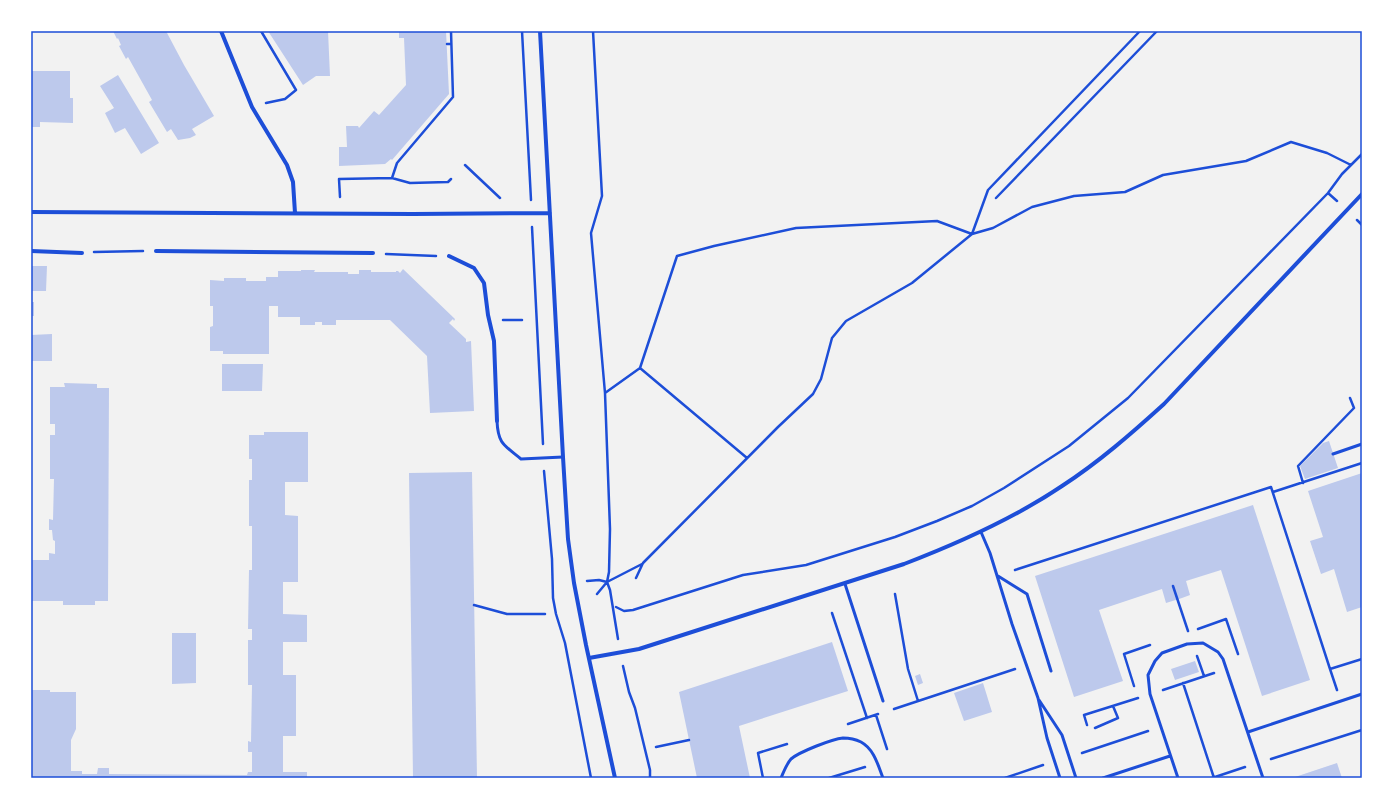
<svg xmlns="http://www.w3.org/2000/svg" width="1393" height="809" font-family="'DM Sans',sans-serif">
<style>
.building{fill:#bdc9ec}
.lines{fill:none;stroke-linecap:round;stroke-linejoin:round}
.path{stroke:#1d4ed8;stroke-width:2.5}
.service{stroke:#1d4ed8;stroke-width:3}
.minor{stroke:#1d4ed8;stroke-width:4}
.neatline{fill:none;stroke:#1d4ed8;stroke-width:1.5}
</style>
<rect width="100%" height="100%" fill="#f2f2f2"/>
<path class="building" d="M113 31H166L184 65 214 116 192 129 196 135 190 138 178 140 171 129 167 132 149 102 152 100 128 57 126 59 119 46 121 45 118 38 117 39Z
M268 31H328L330 76H316L303 85Z
M399 31H446L449 94 392 160 391 159 385 164 339 166V147H347L346 126H358L359 128 374 111 379 115 406 85 404 38H399Z
M31 71H70V98H73V123L40 122V127H31Z
M118 75 159 143 141 154 125 128 115 133 105 113 114 108 100 86Z
M31 266H47L46 291H31Z
M403 269 455 319 454 321 453 319 449 323 466 339V342L471 341 474 411 430 413 427 356 390 320H336V325H322V322H315V325H300V317H278V306H269V354H223V351H210V327L213 326V306H210V280L224 281V278H246V281H266V277H278V271H301V270H315L314 272H348V274H359V270H371V272H396V271H398L400 273Z
M31 302H34V316H31Z
M52 334V361H31V335Z
M222 364H263L262 391H222Z
M64 383 97 384V388H109L108 601H95V605H63V601H31V560H49V553L55 554V541L53 540 52 530H49V519L53 520 54 479H50V435H55V424H50V387H65Z
M264 432H308V482H285V515L298 516V582H283V614L307 615V642H283V675H296V736H283V772H307V778H31V690H50V692H76V729L71 740V771H82V774H97L98 768H109V774L247 775 248 772H252V752H248V741L251 742 252 685H248V640H252V629H248L249 570H252V526H249V480H252V459H249V435H264Z
M1329 441 1338 468 1305 479 1300 466 1323 443Z
M472 472 477 778H413L409 473Z
M1362 473V607L1347 612 1334 569 1321 574 1310 541 1323 537 1308 491Z
M1253 505 1310 680 1262 696 1221 570 1186 581 1190 595 1182 598 1166 603 1162 589 1099 610 1123 681 1074 697 1035 576Z
M172 633H196V683L172 684Z
M832 642 848 691 739 726 750 778H697L679 692Z
M1195 661 1199 672 1175 680 1171 669Z
M920 674 923 683 918 685 915 676Z
M983 683 992 712 964 721 954 693Z
M1337 763 1342 778H1292Z"/>
<g class="lines">
<path class="path" d="M261 31 296 90 285 99 266 103
M522 31 531 200
M593 31 602 196 591 233 605 393 610 529 609 572 607 582 597 594
M447 44H451
M465 165 500 198
M392 178 397 163 453 97 451 31
M1328 193 1337 201
M340 197 339 179 392 178 410 183 448 182 451 179
M996 198 1157 31
M1357 220 1362 225
M532 227 543 444
M972 234 988 190 1140 31
M94 252 143 251
M386 254 436 256
M503 320H522
M640 368 747 458
M605 393 640 368 677 256 714 246 796 228 937 221 972 234
M544 471 552 559 553 598 556 614 565 643 591 778
M1303 483 1298 466 1354 408 1350 398
M1273 492 1362 463
M1015 570 1271 487 1330 669 1362 659
M636 578 643 563 778 427 813 394 821 379 832 338 846 321 912 283 972 234 993 228 1032 207 1074 196 1125 192 1163 175 1246 161 1291 142 1327 153 1351 165
M587 581 599 580 607 582 610 590 618 639
M607 582 642 564
M1173 586 1188 631
M895 594 908 669 918 701
M474 605 507 614H545
M616 607 624 611 633 610 743 575 806 565 895 537 937 521 972 506 1004 488 1069 446 1128 398 1328 193 1342 174 1362 154
M832 613 867 718
M1198 629 1226 619 1238 654
M1197 656 1204 676
M623 666 629 692 635 708 650 770V778
M1330 669 1337 690
M1183 683 1214 778
M1134 686 1124 654 1150 645
M1163 690 1214 673
M894 709 1015 669
M876 715 887 749
M848 724 878 714
M1087 725 1084 715 1138 698
M1095 728 1118 718 1113 706
M656 747 689 740
M1082 753 1148 731
M1271 759 1362 730
M763 778 758 753 787 744
M829 778 865 767
M1005 778 1043 765
M1212 778 1245 767"/>
<path class="service" d="M497 421C498 444 504 445 521 459L563 457
M1333 454 1362 444
M981 532 990 553 1012 624 1038 698 1047 738 1060 778
M998 576 1027 594 1051 671
M845 584 883 701
M1039 700 1062 735 1076 778
M1248 732 1362 694
M781 778C784 771 786 765 791 759 799 752 832 739 843 738 849 738 855 739 861 742 874 749 878 765 883 778
M1103 778 1170 756
M1178 778 1150 694 1148 675 1155 661 1162 653 1187 644 1203 643 1218 652 1223 659 1263 778"/>
<path class="minor" d="M221 31 252 107 287 165 293 182 295 213
M540 31 563 457 568 539 574 583 586 645 615 778
M31 212 413 214 550 213
M31 251 82 253
M156 251 373 253
M449 256 474 268 484 283 488 315 494 341 497 421
M589 658 639 649 904 564C959 543 1013 519 1062 486 1099 462 1132 433 1164 404L1362 194"/>
</g>
<rect width="1393" height="809" fill="none" stroke="#ffffff" stroke-width="64"/>
<rect x="32" y="32" width="1329" height="745" class="neatline"/>
</svg>
